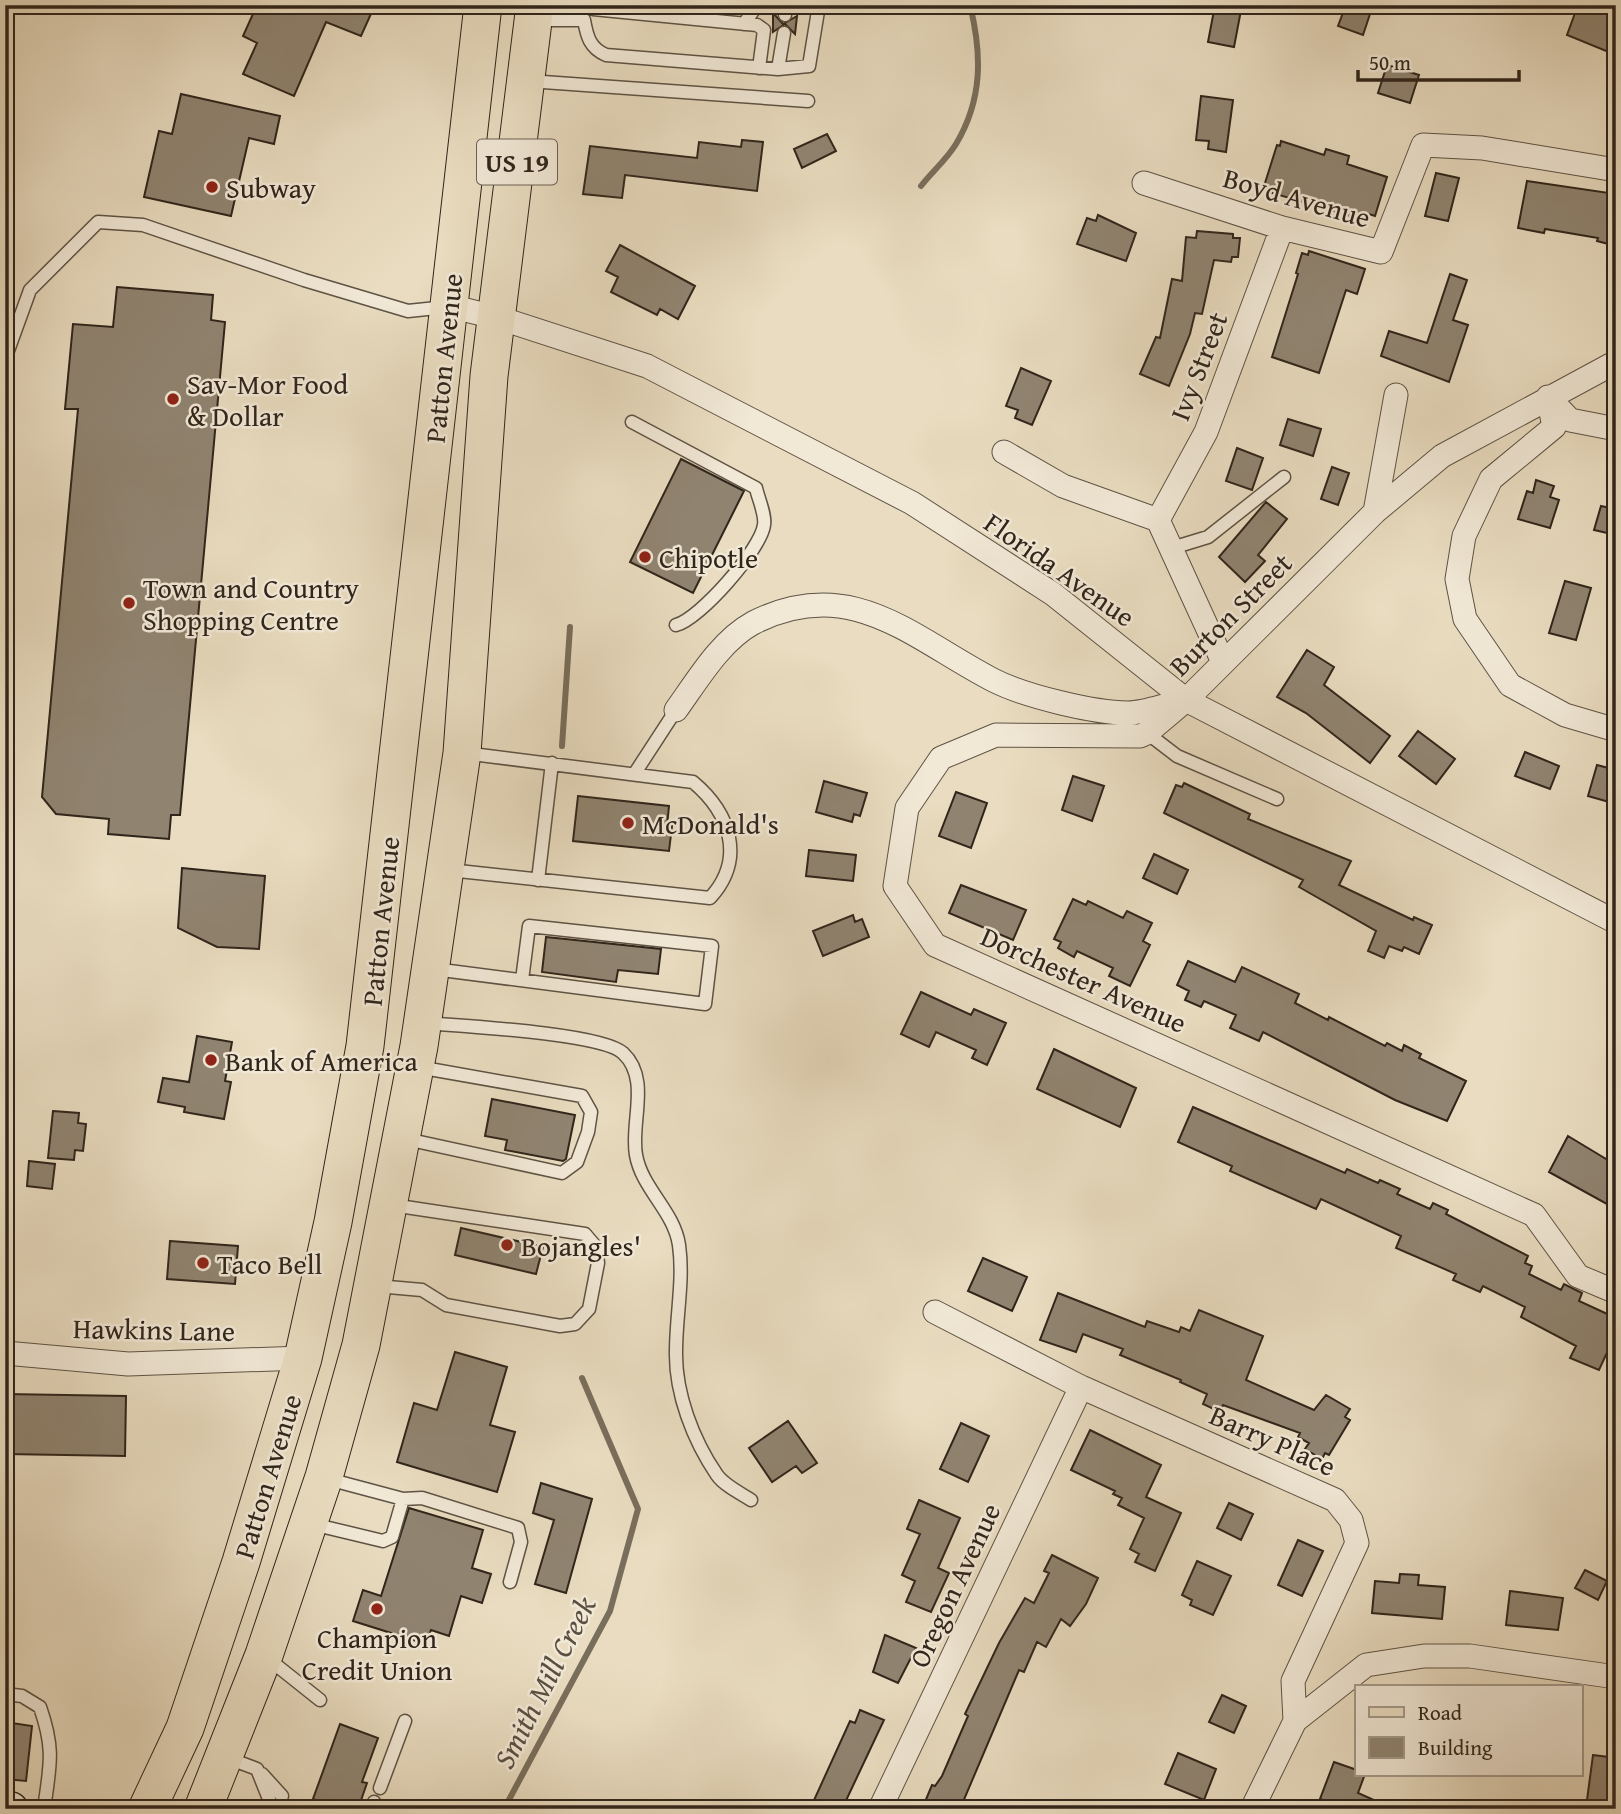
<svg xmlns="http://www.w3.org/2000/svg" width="1621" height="1814" font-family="'Gentium Book Plus',serif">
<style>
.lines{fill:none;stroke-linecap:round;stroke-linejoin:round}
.stream{stroke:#796e5c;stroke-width:6}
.building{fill:#908471;stroke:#30251b;stroke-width:2}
.lane-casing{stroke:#5e5344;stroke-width:15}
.street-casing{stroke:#5e5344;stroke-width:25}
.secondary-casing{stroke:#30251b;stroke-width:36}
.primary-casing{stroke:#30251b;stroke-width:39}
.lane{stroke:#f1e8d6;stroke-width:12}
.street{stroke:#f1e8d6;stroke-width:23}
.secondary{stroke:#f1e8d6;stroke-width:33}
.primary{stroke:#e9dcc0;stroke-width:37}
.poi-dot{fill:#8f2418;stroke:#f1e8d6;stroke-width:2.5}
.labels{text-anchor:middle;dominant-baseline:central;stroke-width:5;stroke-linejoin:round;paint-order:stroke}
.shield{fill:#f1e8d6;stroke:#6a6053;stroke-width:2}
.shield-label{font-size:26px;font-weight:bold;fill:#30251b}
.poi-label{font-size:28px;fill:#30251b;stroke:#f1e8d6;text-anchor:start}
.street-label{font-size:28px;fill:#30251b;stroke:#f1e8d6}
.water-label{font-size:30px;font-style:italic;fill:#5b4f41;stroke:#f1e8d6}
</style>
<rect width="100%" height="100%" fill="#e9dcc0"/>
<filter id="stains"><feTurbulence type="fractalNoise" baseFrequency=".00286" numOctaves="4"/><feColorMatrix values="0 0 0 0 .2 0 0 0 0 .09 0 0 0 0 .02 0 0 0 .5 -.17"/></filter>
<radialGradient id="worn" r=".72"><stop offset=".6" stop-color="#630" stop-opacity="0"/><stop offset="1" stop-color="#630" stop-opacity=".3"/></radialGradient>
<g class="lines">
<path class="stream" d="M921 186C932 172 947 159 956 144 983 99 982 54 970 5
M562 746 570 627
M504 1809 610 1611 638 1509 582 1378"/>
</g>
<path class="building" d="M257 5H375L361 36 326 22 294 96 243 74 257 43 243 36Z
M1215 5H1242L1234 47 1208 42Z
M1346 5H1373L1363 35 1338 26Z
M1578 5H1616V55L1567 35Z
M773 13 783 24 797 16 795 34 785 24 773 32Z
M1387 65 1419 75 1410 103 1378 93Z
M181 94 280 116 274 144 249 138 231 216 144 197 159 131 172 134Z
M1201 96 1233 100 1226 152 1208 149 1209 141 1196 140Z
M827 134 836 151 802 168 794 149Z
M742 140 763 142 757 191 625 175 622 198 583 194 590 146 697 158 699 142 741 147Z
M1281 141 1324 155 1326 149 1349 156 1347 164 1387 177 1375 216 1369 214 1367 221 1266 191 1265 183 1277 145 1280 146Z
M1436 173 1459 178 1448 221 1425 216Z
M1527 181 1616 194V246L1597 241 1598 238 1545 229 1544 233 1518 228Z
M1098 215 1136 233 1126 261 1077 244 1087 218 1096 221Z
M1197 231 1233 234V238H1240L1238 257H1232L1231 262 1214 260 1202 314 1195 313 1190 334 1169 386 1140 374 1156 337 1160 338 1172 279 1182 281 1186 237 1196 238Z
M620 245 695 286 678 319 660 309 657 315 611 292 618 277 606 271Z
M1309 251 1365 269 1357 294 1346 290 1319 373 1272 357 1298 274 1296 273 1302 253 1308 255Z
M1450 274 1467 280 1453 320 1468 325 1449 382 1381 356 1389 331 1427 343Z
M117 287 213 295 211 320 225 322 180 815H171L169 839 108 834 109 819 56 814 42 797 78 409H65L73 324 113 327Z
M1021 368 1051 381 1032 425 1015 418 1018 410 1006 406Z
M1288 419 1321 429 1313 456 1280 445Z
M1237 448 1263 458 1252 490 1226 481Z
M681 459 744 491 693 593 630 562Z
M1332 467 1349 473 1338 505 1321 499Z
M1536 480 1554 486 1550 497 1559 500 1550 528 1518 519 1527 491 1533 493Z
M1266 502 1287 519 1258 555 1265 561 1245 582 1219 557Z
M1601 506 1616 509V535L1594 530Z
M1565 581 1591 588 1576 640 1549 633Z
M1307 650 1334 667 1324 685 1390 736 1370 763 1306 713 1277 697Z
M1418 731 1455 759 1436 784 1399 756Z
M1525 752 1559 766 1550 789 1515 776Z
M1597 765 1616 770 1609 802 1588 796Z
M1073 776 1104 786 1092 821 1062 810Z
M824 781 867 793 860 816 854 814 852 822 816 812Z
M1184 783 1250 814 1248 819 1351 861 1339 885 1413 920 1414 917 1432 925 1419 954 1404 947 1402 951 1389 946 1384 958 1368 951 1376 931 1299 887 1303 880 1164 813 1176 785 1182 787Z
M956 792 987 803 971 848 939 836Z
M578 796 669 806 667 826H672L669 851 573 841Z
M809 850 856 855 853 881 806 876Z
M1154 854 1188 870 1177 894 1143 878Z
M182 868 265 876 259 949 217 947 178 928Z
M961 885 1026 910 1013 940 949 913Z
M1073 899 1086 905 1088 901 1123 918 1127 911 1152 923 1143 941 1150 945 1130 986 1109 976 1113 968 1077 951 1074 957 1058 948 1061 942 1054 939Z
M853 915 855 922 862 919 869 937 823 956 813 931Z
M546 937 661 949 658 974 618 970 616 982 542 972Z
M1188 961 1235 982 1242 967 1299 994 1295 1003 1328 1020 1329 1017 1385 1046 1387 1043 1402 1051 1404 1045 1421 1054 1419 1058 1466 1081 1447 1121 1395 1100 1263 1032 1259 1041 1230 1028 1236 1015 1204 1001 1201 1007 1185 1000 1189 991 1177 985Z
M921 992 971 1015 974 1009 1006 1023 987 1065 972 1058 976 1050 936 1032 929 1047 901 1034Z
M197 1036 232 1042 225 1081 231 1082 224 1119 184 1112 185 1107 158 1102 163 1078 189 1082Z
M1054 1049 1136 1088 1120 1127 1037 1089Z
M492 1099 575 1115 566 1159 563 1161 505 1150 507 1140 485 1136Z
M1193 1107 1345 1173 1347 1169 1378 1183 1380 1180 1400 1189 1397 1194 1430 1209 1433 1203 1448 1210 1446 1214 1528 1256 1525 1263 1532 1266 1529 1274 1561 1290 1564 1284 1582 1293 1579 1301 1616 1318V1333L1599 1370 1570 1358 1576 1346 1521 1317 1525 1307 1483 1286 1480 1292 1453 1280 1456 1274 1396 1248 1401 1236 1321 1199 1316 1209 1230 1171 1232 1166 1178 1142Z
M53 1111 79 1113 78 1123 86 1124 83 1151 75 1150 74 1160 48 1158Z
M1568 1136 1616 1165V1209L1549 1172Z
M29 1161 55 1164 52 1189 27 1186Z
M461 1228 543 1247 536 1274 455 1255Z
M170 1241 238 1246 235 1284 167 1279Z
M983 1258 1027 1277 1012 1311 968 1291Z
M1058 1293 1145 1327 1147 1321 1179 1332 1181 1327 1190 1331 1199 1310 1263 1336 1246 1380 1314 1410 1326 1395 1350 1409 1345 1417 1350 1420 1329 1455 1325 1453 1322 1459 1305 1449 1309 1443 1298 1437 1300 1433 1223 1405 1220 1412 1203 1404 1207 1394 1180 1382 1181 1380 1120 1355 1123 1349 1083 1334 1076 1352 1040 1340Z
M455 1352 507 1367 490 1425 515 1432 497 1492 397 1462 414 1403 437 1410Z
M5 1394 126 1396 125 1456 5 1454Z
M788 1421 817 1463 802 1473 796 1466 772 1482 749 1448Z
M961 1423 989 1436 968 1482 940 1469Z
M1090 1430 1161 1465 1146 1497 1181 1513 1155 1571 1135 1562 1139 1554 1130 1549 1144 1518 1118 1505 1122 1498 1113 1494 1115 1491 1071 1470Z
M541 1483 592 1499 566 1593 535 1584 554 1520 533 1513Z
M919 1500 960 1518 938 1568 949 1573 931 1612 906 1602 915 1581 902 1575 920 1534 907 1529Z
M1229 1503 1253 1514 1241 1540 1217 1528Z
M409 1508 483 1530 472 1568 491 1574 482 1603 461 1596 449 1636 431 1630 426 1644 353 1621 363 1590 381 1596Z
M1298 1540 1323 1551 1302 1596 1278 1585Z
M1052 1555 1098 1578 1086 1604 1070 1626 1061 1619 1046 1647 1037 1642 1024 1672 1019 1670 960 1809H922L932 1785 935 1786 942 1776 968 1716 965 1714 999 1643 1025 1598 1034 1603 1049 1573 1044 1571Z
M1197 1561 1231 1576 1213 1615 1190 1605 1192 1600 1182 1595Z
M1585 1570 1607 1581 1598 1600 1575 1588Z
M1400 1574 1419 1575 1418 1585 1445 1587 1442 1619 1372 1613 1375 1581 1399 1583Z
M1510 1591 1563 1598 1558 1630 1506 1625Z
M885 1635 916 1648 898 1683 873 1672Z
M1222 1695 1246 1706 1234 1733 1209 1722Z
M860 1710 884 1720 842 1809H810L850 1721 855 1723Z
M5 1722 32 1726 26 1781 5 1779Z
M340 1724 378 1738 362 1782 367 1783 358 1809H319L322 1802 313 1799Z
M1178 1753 1216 1769 1204 1800 1165 1784Z
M1593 1755 1616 1758V1798L1612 1797V1803L1587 1800Z
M1334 1762 1357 1770V1774H1365L1358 1793 1394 1809H1347L1320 1799Z"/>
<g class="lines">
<g class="lane-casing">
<path id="lane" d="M593 9 757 25 764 30 759 68
M785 15 786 5
M538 20H584C587 37 590 48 606 55L778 69 809 66 819 5
M744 24 757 5
M778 69 784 33
M529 81 808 101
M5 359 30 290 98 222 143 225 304 280 408 311 446 307
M632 422 756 488C758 498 766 515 764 525 761 549 700 619 676 625
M1172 548 1208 537 1284 477
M1147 733 1177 756 1277 799
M635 773 676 710
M449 870 710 898C746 859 730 813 693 782L464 753
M538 880 552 763
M434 969 705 1004 712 946 529 926 522 980
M425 1023C461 1026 601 1033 623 1053 651 1079 630 1123 636 1155 642 1189 674 1211 679 1245 684 1280 676 1316 676 1351 675 1393 693 1440 717 1475 724 1485 740 1493 751 1500
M406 1139 562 1173 577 1162 588 1132 591 1112 582 1096 418 1067
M377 1286 422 1290 446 1305 560 1326 575 1324 589 1309 598 1263 596 1247 585 1234 392 1205
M328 1479 403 1499 422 1498 518 1528 521 1542 510 1582
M312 1524 383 1541 392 1537 403 1499
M266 1657 320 1700
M5 1694 22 1696 40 1707C55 1750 50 1765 44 1809
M225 1757 257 1769 273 1809
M262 1774 282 1796
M380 1788 405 1721
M372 1809 374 1802"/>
</g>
<g class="street-casing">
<path id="street" d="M1144 183 1282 228 1381 252 1423 145 1482 148 1616 170
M449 306 499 318 647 366 912 503 1053 594 1186 700 1616 922
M1616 362 1442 456 1375 512 1186 700 1147 733 1140 736 996 735 941 758 907 808 895 886 935 945 1534 1215 1578 1276 1616 1292
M1548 397 1554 427 1491 479 1464 536 1457 579 1465 619 1510 685 1565 715 1616 730
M1548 397 1570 420 1616 429
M1004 452 1063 486 1158 520 1223 662
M1375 512 1396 395
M1158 520 1206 432 1282 228
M676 710C697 681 720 641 753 623 851 573 912 638 993 680 1024 696 1094 713 1128 713 1144 713 1164 705 1180 702
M935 1312 1081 1387 1335 1500 1351 1520 1357 1543 1293 1681 1295 1721
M5 1353 128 1364 303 1358
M880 1809 1081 1387
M1252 1809 1295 1721 1366 1665 1424 1656H1470L1616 1677"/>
</g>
<g class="secondary-casing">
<path id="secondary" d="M5 1808 11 1809"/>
</g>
<g class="primary-casing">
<path id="primary" d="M147 1809 185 1728 241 1562 303 1358 333 1222 365 1046 483 5
M203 1809 264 1655 324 1477 361 1345 419 1046 462 753 489 376 535 5"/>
</g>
<use href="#lane" class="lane"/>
<use href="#street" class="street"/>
<use href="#secondary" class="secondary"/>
<use href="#primary" class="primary"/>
</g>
<g class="poi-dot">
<circle cx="212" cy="187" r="7"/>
<circle cx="173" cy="399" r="7"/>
<circle cx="645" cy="557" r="7"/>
<circle cx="129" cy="603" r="7"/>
<circle cx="628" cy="823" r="7"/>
<circle cx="211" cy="1060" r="7"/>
<circle cx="507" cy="1245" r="7"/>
<circle cx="203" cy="1263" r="7"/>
<circle cx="377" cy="1609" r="7"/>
</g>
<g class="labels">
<rect class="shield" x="477" y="139.5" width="80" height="45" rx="5"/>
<g class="shield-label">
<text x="517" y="162">US 19</text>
</g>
<g class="poi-label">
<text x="226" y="187">Subway</text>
<text x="187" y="383">Sav-Mor Food<tspan x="187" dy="32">&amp; Dollar</tspan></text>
<text x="659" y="557">Chipotle</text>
<text x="143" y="587">Town and Country<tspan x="143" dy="32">Shopping Centre</tspan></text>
<text x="642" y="823">McDonald's</text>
<text x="225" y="1060">Bank of America</text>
<text x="521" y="1245">Bojangles'</text>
<text x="217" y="1263">Taco Bell</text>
<text x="377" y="1637" text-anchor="middle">Champion<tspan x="377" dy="32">Credit Union</tspan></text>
</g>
<g class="street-label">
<text transform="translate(1297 197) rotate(16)">Boyd Avenue</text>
<text transform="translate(443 358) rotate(-84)">Patton Avenue</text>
<text transform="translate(1198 366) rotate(-69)">Ivy Street</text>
<text transform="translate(1060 569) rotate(35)">Florida Avenue</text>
<text transform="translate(1230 614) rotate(-45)">Burton Street</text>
<text transform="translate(380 921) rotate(-84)">Patton Avenue</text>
<text transform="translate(1084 979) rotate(24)">Dorchester Avenue</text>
<text transform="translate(154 1329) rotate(1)">Hawkins Lane</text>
<text transform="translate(1273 1440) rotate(24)">Barry Place</text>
<text transform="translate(267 1476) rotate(-73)">Patton Avenue</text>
<text transform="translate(954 1585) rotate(-65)">Oregon Avenue</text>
</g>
<g class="water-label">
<text transform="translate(544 1682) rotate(-63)">Smith Mill Creek</text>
</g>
</g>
<rect width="1621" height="1814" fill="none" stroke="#e9dcc0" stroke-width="28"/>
<rect x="7" y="7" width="1607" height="1800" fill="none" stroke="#30251b" stroke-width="3.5"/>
<rect x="14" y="14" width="1593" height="1786" fill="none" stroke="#30251b" stroke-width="2"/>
<rect x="1355" y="1685" width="228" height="91" fill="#f1e8d6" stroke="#a49a8b" stroke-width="2"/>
<rect x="1369" y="1707" width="35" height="10" fill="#e9dcc0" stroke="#a49a8b" stroke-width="2"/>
<text x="1418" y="1720" font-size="21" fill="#30251b">Road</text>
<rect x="1369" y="1737" width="35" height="21" fill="#908471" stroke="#a49a8b" stroke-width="2"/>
<text x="1418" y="1755" font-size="21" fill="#30251b">Building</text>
<path d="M1358 70v10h161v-10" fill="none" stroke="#30251b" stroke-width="3.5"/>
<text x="1369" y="70" font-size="21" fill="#30251b" stroke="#f1e8d6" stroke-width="5" paint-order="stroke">50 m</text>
<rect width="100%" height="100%" filter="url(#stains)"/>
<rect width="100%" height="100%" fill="url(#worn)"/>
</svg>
